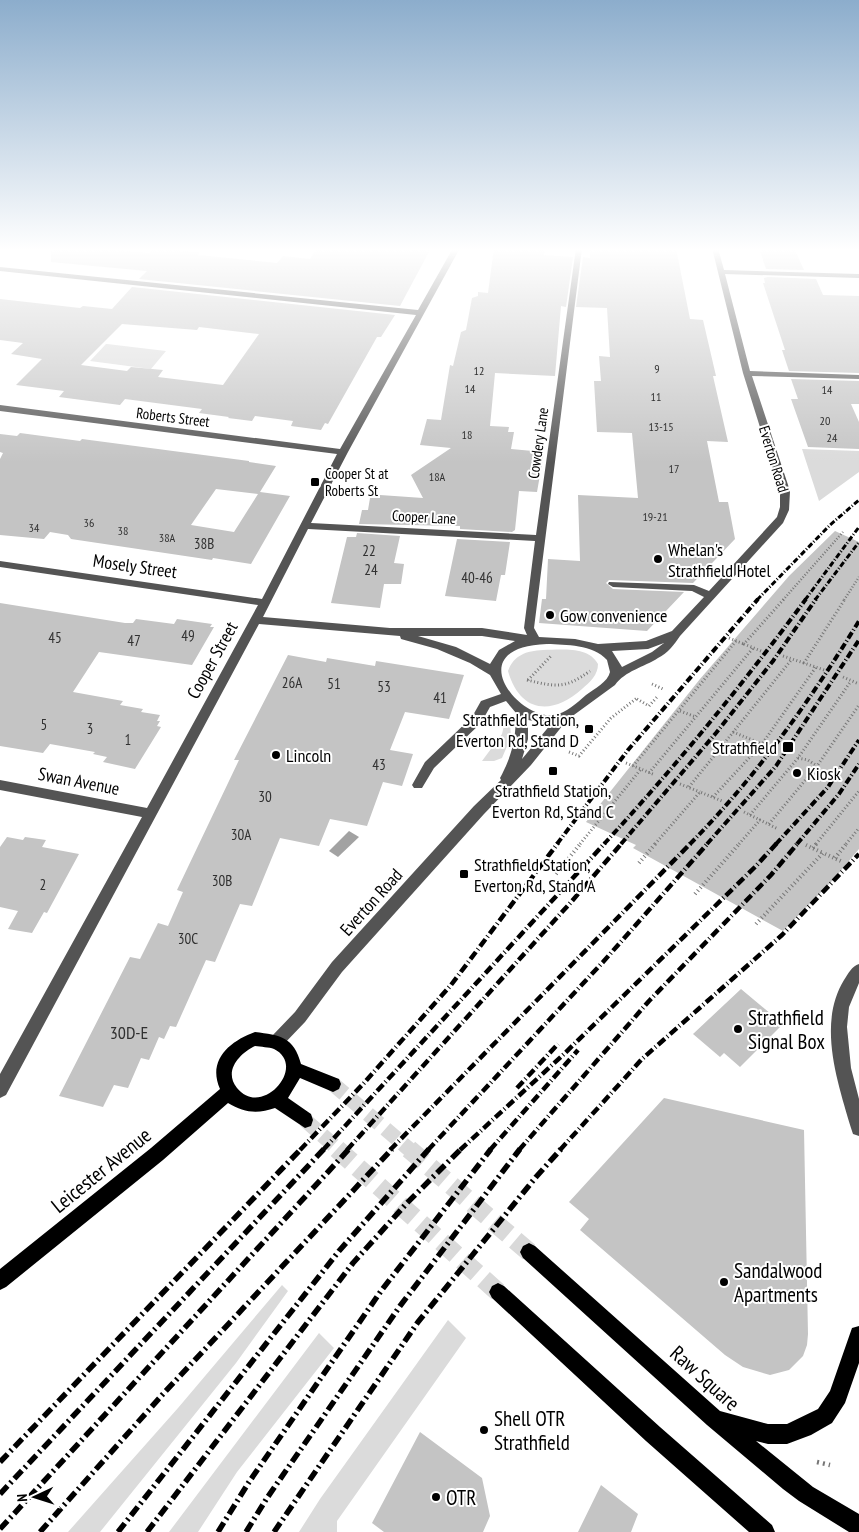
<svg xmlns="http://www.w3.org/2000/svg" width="859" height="1532" font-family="'PT Sans Narrow',sans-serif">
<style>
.green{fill:#dbdbdb}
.water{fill:#a2a2a2}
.building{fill:#c4c4c4;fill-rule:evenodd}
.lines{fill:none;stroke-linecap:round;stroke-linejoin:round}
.major-tunnel-far1{stroke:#d9d9d9;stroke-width:15;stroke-dasharray:15 8;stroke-linecap:butt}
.major-tunnel{stroke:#d9d9d9;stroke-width:19;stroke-dasharray:19 9;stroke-linecap:butt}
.path-far3{stroke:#767676;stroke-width:2.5;stroke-dasharray:1 2;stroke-linecap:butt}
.path-far2{stroke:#767676;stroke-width:3;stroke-dasharray:1 2.5;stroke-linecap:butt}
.path-far1{stroke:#767676;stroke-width:4;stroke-dasharray:1 3;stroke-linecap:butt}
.path{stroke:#767676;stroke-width:4.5;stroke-dasharray:2 4;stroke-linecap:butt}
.minor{fill:#545454;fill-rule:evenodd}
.major{fill:#000;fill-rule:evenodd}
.rail-far3{stroke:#000;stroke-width:3;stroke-dasharray:5.5 2 1 2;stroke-linecap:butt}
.rail-far2{stroke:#000;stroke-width:4;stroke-dasharray:7 2.5 1 2.5;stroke-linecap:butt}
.rail-far1{stroke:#000;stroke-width:4.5;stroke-dasharray:9 3 1 3;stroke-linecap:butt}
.rail{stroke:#000;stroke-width:5.5;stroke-dasharray:11 4 2 4;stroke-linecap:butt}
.poi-dot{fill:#000;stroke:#fff;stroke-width:2}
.labels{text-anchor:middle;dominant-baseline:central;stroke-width:4;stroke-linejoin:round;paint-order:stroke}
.far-number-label{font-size:12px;fill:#313131}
.far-street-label{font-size:15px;fill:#000;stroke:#fff}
.far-poi-label{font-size:15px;fill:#000;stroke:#fff;text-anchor:start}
.number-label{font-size:15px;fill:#313131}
.poi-label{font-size:18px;fill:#000;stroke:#fff;text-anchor:start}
.street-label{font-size:18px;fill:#000;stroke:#fff}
.near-number-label{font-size:18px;fill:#313131}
.near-poi-label{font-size:21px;fill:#000;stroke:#fff;text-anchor:start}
.near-street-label{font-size:21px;fill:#000;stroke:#fff}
</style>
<rect width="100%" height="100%" fill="#fff"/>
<path class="green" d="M106 344H107L166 351 151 369 90 361Z
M802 449 859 451V472L819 501Z
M543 650C561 650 588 646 598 664 598 675 590 682 582 689 552 716 520 713 508 671 514 655 526 651 543 650Z
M505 721 510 723 511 737 502 758 494 761H482L502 734Z
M282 1285 288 1291 236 1363 100 1532H68L178 1408Z
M448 1320 466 1338 337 1521V1532H299L320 1499Z
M319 1333 334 1348 237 1472 198 1532H169Z"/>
<path class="water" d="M349 831 359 837 338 857 329 851Z"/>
<path class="building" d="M51 248H99L149 253 153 249H165L200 252 198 255 277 263 283 256 310 259 317 248H431L400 306 139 279 147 271 51 262Z
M494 248H545L544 255 573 257 566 307 561 306 555 376 495 373 490 426 509 427 508 432H514L511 449 544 452 537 492 519 491 515 530 512 532 460 529V526L359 524 362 510H368L370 498H380V495L423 498 411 475 451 448 420 445 427 419 441 420 450 365 453 366 461 332 466 330 472 298 478 296V292L488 293Z
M590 248H676L690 319 703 320 716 376H713L728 442 707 441 719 502H728L735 539 693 583 609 580 606 583 613 589 684 592 647 631 539 623 542 599H546L548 559 580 561 578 495 638 498 632 433 597 432 594 381H601L599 356 610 357 607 308 576 307 583 257 590 258Z
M759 248H794L804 270 766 269Z
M768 277 816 279 823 295 859 296V373L789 371 782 350H785L763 283H765L764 278Z
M132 287 395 315 381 337H377L328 424 325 423 321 430 291 426 293 421 255 416 252 421 228 418 229 417 199 413 202 409 125 399 120 405 59 397 64 391 16 385 42 359 11 354 23 343 0 340V299L80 308 83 306 112 309ZM122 324 197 330 199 327 259 334 223 385 158 377 163 370 131 367 127 371 81 365Z
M791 379 859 381V404H851L859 422V449L808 447 791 399H798Z
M20 433 80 441 82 439 249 461V462L276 466 260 492 290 496 251 564 213 558 212 560 71 539 68 535 50 532 44 539 0 535V459L3 453 0 452V434L17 436ZM216 489 258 494 234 532 191 525Z
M835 531 859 542V849L832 881 783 931 633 848 636 845 586 822 700 679 789 576Z
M357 533 400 536 394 563 404 564 401 584H384L380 608 331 603 347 537H356Z
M457 539 510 542 505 575H501L496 601 445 596Z
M0 603 125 623H133L136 619 174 624 177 619 212 624 210 627H214L192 665 99 652 73 692 123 701 120 705 143 709 141 712 160 715 157 721H160L157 726 161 727 135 769 103 762 107 757 93 754 95 752 50 744 43 753 0 746Z
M288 655 326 662 327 658 375 666 376 661 464 675 449 719 405 712 390 750 413 754 402 786 383 782 367 826 330 819 319 846 280 838 252 906 240 904 215 962 206 960 176 1027 170 1026 164 1039 159 1037 149 1060 141 1058 128 1088 114 1085 103 1107 59 1096 130 957 140 959 158 923 168 926 183 892 177 890 239 760H234Z
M7 837 23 840 25 837 46 840 42 847 79 854 47 913 44 912 32 933 8 929 18 911 0 907V847Z
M741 989 783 1024 740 1067 724 1053 720 1057 693 1034Z
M664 1098 804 1130 808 1334 807 1345 803 1356 789 1370 770 1375 743 1367 725 1355 580 1230 589 1219 569 1202Z
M420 1432 482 1478 490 1516 483 1532H384L372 1523Z
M601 1485 638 1514 631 1532H578Z"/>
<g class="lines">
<path class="major-tunnel-far1" d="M333 1084 410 1150
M305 1120 339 1150"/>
<path class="major-tunnel" d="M337 1149 498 1292
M409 1149 529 1252"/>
<path class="path-far3" d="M783 600 843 532
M844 600 859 577"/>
<path class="path-far2" d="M729 638 744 644
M761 651 744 644 784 599
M783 656 804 663
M824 670 804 663 845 599
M843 677 859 684
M527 680C556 687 565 689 590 671
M528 680 551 656
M652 684 663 689
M637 699 649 706 658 696
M680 711 696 717
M733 732 762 744
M569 752 579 756 611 718 637 698
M798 758 808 760 817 766
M626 763 641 769
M633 766 736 641
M649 773 753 648
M680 784 700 792
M689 787 792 659
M713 797 762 744 816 667
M744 812 760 820
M750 815 798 758 851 681
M769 824 817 766 859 705
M580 844 641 769 655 775
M655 844 700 792 722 801
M739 844 760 820 778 829
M816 844 859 791
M846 844 859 828"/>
<path class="path-far1" d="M806 845 823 853
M813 848 817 843
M835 858 847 843
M639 863 656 843
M556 874 581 843
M695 894 740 843
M756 924 823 853 843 862"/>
<path class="path" d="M817 1462 830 1465"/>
<path class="minor" d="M453 248H460L348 452 311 523 536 535 576 248H582L534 628 539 637 575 639 598 644 646 641 672 631 704 597 692 591 613 587 608 584 609 582 694 585 709 591 777 517 780 507V491L743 373 712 248H718L724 270 859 274V278L725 274 750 371 859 375V379L752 376 790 491 789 510 783 523 680 636C674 645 668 653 658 658 644 667 625 671 615 685L567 720 531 765 484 814 342 972 305 1022 282 1046 277 1048 272 1046 269 1041 272 1036 295 1012 332 962 474 806 501 780 500 778C512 756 516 738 516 713L506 701 490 707 481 723 434 768 422 788H414L412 785 425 762 472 717 481 701 501 694 490 675 470 663 437 649 401 639 400 636 259 624 6 1095 0 1098V1074L142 817 0 790V780L147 808 258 605 0 567V561L262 599 337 454 0 411V405L340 449 416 315 0 271V267L418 310ZM308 529 535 541 524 628 527 635 482 628H390L263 617ZM418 636H482L515 641 499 650 490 664 456 647ZM664 643 652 652 622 667 612 651 648 649ZM547 644C566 645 593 644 607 660L610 672C608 682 594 689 586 695 577 703 566 713 554 715 519 721 459 647 547 644ZM528 720 551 724 522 759 528 739Z
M859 964V983L849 1007 847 1027 851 1068 859 1099V1136L853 1134 851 1128C838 1083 817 1024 844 980 848 974 852 966 859 964Z"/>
<path class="major" d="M255 1032C280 1035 294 1037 301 1064L339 1079 341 1084 339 1089 333 1092 300 1078 288 1098 311 1114 313 1120 311 1126 305 1128 275 1108C258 1114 244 1113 228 1103L163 1160 6 1287 0 1290V1269L151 1148 220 1089C207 1060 230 1041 255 1032ZM255 1046C261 1047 269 1047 274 1049 308 1066 262 1119 237 1088 223 1071 240 1053 255 1046Z
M529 1243 535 1246 720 1411 768 1424H787L818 1409 830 1391 852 1328 859 1326V1363L845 1403 832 1423 811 1435 787 1444H768L756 1441 813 1487 859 1514V1532H849L799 1501 783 1489 707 1425 523 1258 520 1252 523 1246Z
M498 1283 504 1286 660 1427 772 1525 775 1532H749L646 1441 492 1298 489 1292 492 1286Z"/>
<path class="rail-far3" d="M757 600 830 525 859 500
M805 600 859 527
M815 600 859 542"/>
<path class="rail-far2" d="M557 844 628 750 758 599
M604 844C676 766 743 684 806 599
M621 844 716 733 773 661 816 599
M690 844C756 777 810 701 859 621
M707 844 776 766 859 640
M776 844 828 787 859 740
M797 844 839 794 859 764"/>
<path class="rail-far1" d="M517 1088 558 1044
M300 1150 364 1083 451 985 558 843
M323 1150 605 843
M347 1150 572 901 622 843
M390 1150 691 843
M428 1150 603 962 708 843
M460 1150 564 1054 755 867 777 843
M490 1150 578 1050
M519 1150 649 1001 771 875 798 843
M560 1150 642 1059 782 935 859 854"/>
<path class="rail" d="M0 1462 301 1149
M0 1494 324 1149
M0 1529 349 1149
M40 1532 163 1394 392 1149
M118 1532 339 1251 429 1149
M147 1532 353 1263 407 1203 461 1149
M218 1532 249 1482 381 1291 491 1149
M246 1532 267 1498 400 1306 520 1149
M274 1532 418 1322 536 1177 561 1149"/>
</g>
<linearGradient id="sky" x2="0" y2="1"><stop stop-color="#8cadcc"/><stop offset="0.54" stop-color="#fff"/><stop offset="1" stop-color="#fff" stop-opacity="0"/></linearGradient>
<rect width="859" height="463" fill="url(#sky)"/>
<g class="poi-dot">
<rect x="310" y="477" width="10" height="10" rx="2.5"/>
<circle cx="658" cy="559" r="5"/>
<circle cx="550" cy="615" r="5"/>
<rect x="584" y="724" width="10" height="10" rx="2.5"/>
<rect x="782" y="741" width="12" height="12" rx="2.5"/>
<circle cx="276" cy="755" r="5"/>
<rect x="548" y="766" width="10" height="10" rx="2.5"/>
<circle cx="797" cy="773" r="5"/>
<rect x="459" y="869" width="10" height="10" rx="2.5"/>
<circle cx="738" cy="1029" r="5"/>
<circle cx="724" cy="1282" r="5"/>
<circle cx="484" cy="1430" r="5"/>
<circle cx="436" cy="1497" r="5"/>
</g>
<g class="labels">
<g class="far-number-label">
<text x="657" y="368">9</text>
<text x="479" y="370">12</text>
<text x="470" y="388">14</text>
<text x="827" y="389">14</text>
<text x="656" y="396">11</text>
<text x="825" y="420">20</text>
<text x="661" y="426">13-15</text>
<text x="467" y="434">18</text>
<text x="832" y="437">24</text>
<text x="674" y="468">17</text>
<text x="437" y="476">18A</text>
<text x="655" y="516">19-21</text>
<text x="89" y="522">36</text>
<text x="34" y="527">34</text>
<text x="123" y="530">38</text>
<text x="167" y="537">38A</text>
</g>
<g class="far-street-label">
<text transform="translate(173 417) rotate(7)">Roberts Street</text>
<text transform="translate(538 443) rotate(-82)">Cowdery Lane</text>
<text transform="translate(774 459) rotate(73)">Everton Road</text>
<text transform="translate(424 517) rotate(3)">Cooper Lane</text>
</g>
<g class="far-poi-label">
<text x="325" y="473">Cooper St at<tspan x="325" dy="17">Roberts St</tspan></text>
</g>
<g class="number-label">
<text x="204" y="543">38B</text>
<text x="369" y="550">22</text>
<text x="371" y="569">24</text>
<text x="477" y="577">40-46</text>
<text x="188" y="635">49</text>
<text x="55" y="637">45</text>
<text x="134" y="640">47</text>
<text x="292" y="682">26A</text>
<text x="334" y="683">51</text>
<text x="384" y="686">53</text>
<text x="440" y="697">41</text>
<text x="44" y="724">5</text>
<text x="90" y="728">3</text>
<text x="128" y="739">1</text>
<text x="379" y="764">43</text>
<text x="265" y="796">30</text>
<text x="241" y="834">30A</text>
<text x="222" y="880">30B</text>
<text x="43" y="884">2</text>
<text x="188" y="938">30C</text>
</g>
<g class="poi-label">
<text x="668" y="549">Whelan's<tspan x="668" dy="21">Strathfield Hotel</tspan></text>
<text x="560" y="615">Gow convenience</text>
<text x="579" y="719" text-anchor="end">Strathfield Station,<tspan x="579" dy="21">Everton Rd, Stand D</tspan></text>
<text x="777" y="747" text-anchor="end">Strathfield</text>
<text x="286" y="755">Lincoln</text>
<text x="807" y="773">Kiosk</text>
<text x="553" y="790" text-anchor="middle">Strathfield Station,<tspan x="553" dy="21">Everton Rd, Stand C</tspan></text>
<text x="474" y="864">Strathfield Station,<tspan x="474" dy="21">Everton Rd, Stand A</tspan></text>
</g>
<g class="street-label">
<text transform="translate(135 566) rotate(8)">Mosely Street</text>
<text transform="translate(212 660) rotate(-61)">Cooper Street</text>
<text transform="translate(79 781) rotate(11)">Swan Avenue</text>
<text transform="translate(371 902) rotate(-48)">Everton Road</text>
</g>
<g class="near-number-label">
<text x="129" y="1032">30D-E</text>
</g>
<g class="near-poi-label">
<text x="748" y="1017">Strathfield<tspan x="748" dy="24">Signal Box</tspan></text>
<text x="734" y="1270">Sandalwood<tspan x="734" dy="24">Apartments</tspan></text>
<text x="494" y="1418">Shell OTR<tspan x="494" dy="24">Strathfield</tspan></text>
<text x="446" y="1497">OTR</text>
</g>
<g class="near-street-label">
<text transform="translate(101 1170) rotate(-39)">Leicester Avenue</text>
<text transform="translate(705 1378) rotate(42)">Raw Square</text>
</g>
</g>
<g transform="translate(35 1497) rotate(266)" stroke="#ffffff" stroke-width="4" paint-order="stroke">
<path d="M0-4L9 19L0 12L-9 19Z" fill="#000000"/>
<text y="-8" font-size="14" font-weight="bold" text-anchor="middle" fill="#000000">N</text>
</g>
</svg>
